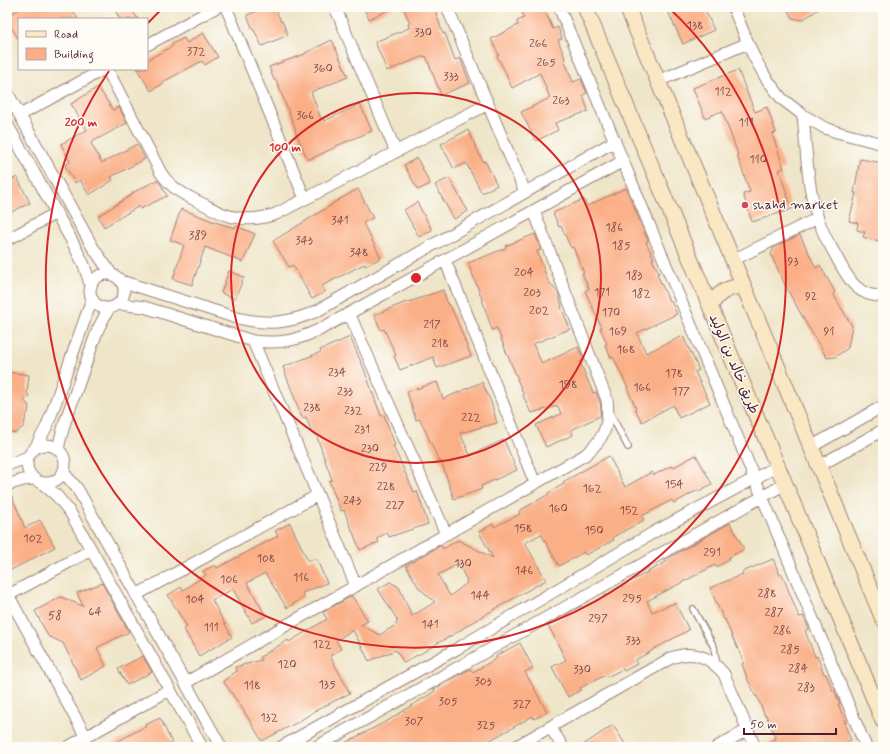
<svg xmlns="http://www.w3.org/2000/svg" width="890" height="754" font-family="Mynerve,'Playpen Sans Arabic',sans-serif">
<style>
.building{fill:#fbaf86;fill-rule:evenodd}
.lines{fill:none;stroke-linecap:round;stroke-linejoin:round}
.lane-casing{stroke:#9c827a;stroke-width:8}
.street-casing{stroke:#9c827a;stroke-width:13}
.secondary-casing{stroke:#9c827a;stroke-width:17}
.lane{stroke:#fff;stroke-width:5.5}
.street{stroke:#fff;stroke-width:11}
.secondary{stroke:#fae7c3;stroke-width:15}
.ring{fill:none;stroke:#d62828;stroke-width:2}
.poi-dot{fill:#d1495b;stroke:#fdfcf7;stroke-width:1.5}
.labels{text-anchor:middle;dominant-baseline:central;stroke-width:3;stroke-linejoin:round;paint-order:stroke}
.number-label{font-size:12px;fill:#764342}
.poi-label{font-size:14px;fill:#4a1f2b;stroke:#fdfcf7;text-anchor:start}
.street-label{font-size:14px;fill:#4a1f2b;stroke:#fdfcf7}
.centre{fill:#d62828;stroke:#fdfcf7;stroke-width:2}
.ring-label{font-size:12px;text-anchor:middle;font-weight:bold;fill:#d62828;stroke:#fdfcf7;stroke-width:3;stroke-linejoin:round;paint-order:stroke}
</style>
<rect width="100%" height="100%" fill="#fdfcf7"/>
<filter id="ink" filterUnits="userSpaceOnUse"><feTurbulence type="fractalNoise" baseFrequency=".025" numOctaves="2"/><feDisplacementMap in="SourceGraphic" scale="8" xChannelSelector="R" yChannelSelector="G"/><feConvolveMatrix kernelMatrix="1 2 1 2 8 2 1 2 1" color-interpolation-filters="sRGB"/></filter>
<filter id="wash" filterUnits="userSpaceOnUse"><feTurbulence type="fractalNoise" baseFrequency=".012" numOctaves="4" result="noise"/><feDisplacementMap in="SourceGraphic" scale="16" xChannelSelector="R" yChannelSelector="G"/><feGaussianBlur stdDeviation="0.9" result="paint"/><feColorMatrix in="noise" values="0 0 0 0 0 0 0 0 0 0 0 0 0 0 0 0 0 1.4 0 .05"/><feComposite in="paint" operator="in"/></filter>
<g filter="url(#wash)">
<rect width="100%" height="100%" fill="#efe5c8"/>
<g id="blocks">
<path class="building" d="M16 7H71L78 19H19V40L7 20V17L18 10Z
M113 7H130L138 19H120Z
M267 7H275L281 22 282 21 288 35 262 46 254 30H253L247 15Z
M363 7H395L369 19Z
M403 7H434L443 34 445 33 455 60 460 58 470 83 441 95 426 56 424 57V56L387 71 375 42 409 28 408 24 410 23Z
M520 7H543L553 29 558 27 562 39 558 40 565 58 564 59 573 82 581 79 587 93 583 95 588 111 555 123 558 130 536 141 521 112 550 98 540 73 512 88 506 75H507L497 56 499 55 491 39 518 25 517 21 524 18Z
M666 7H704L714 30 683 44Z
M786 7H822L802 20 792 18Z
M203 33 218 57 205 65 202 61 163 82 164 83 151 91 137 69H147V60L173 46 172 44 184 38 187 43Z
M332 40 348 77 311 92 321 119 323 118 324 121 360 104 372 131 336 146V147L308 160 295 131 296 130 276 80H274L269 67 305 54V53Z
M738 70 755 112 767 107 776 133 772 134 784 168 779 170 792 209 752 222 743 194 750 192 737 155 738 154 722 111 705 118 693 88Z
M98 87 113 110 119 107 127 123 92 142 91 143 102 163 137 144 145 159 111 177 113 180 89 195 80 180 75 183 65 165 70 162 61 144 87 130 71 104Z
M468 130 483 162 485 161 497 185 482 193 466 163 454 169 441 144Z
M417 158 430 184 418 190 404 165Z
M860 159 883 163V242L863 237 865 232 857 230 858 223 849 221 856 193H854Z
M17 177 30 203 7 214V182Z
M449 178 468 211 454 219 435 185Z
M157 180 161 185 167 196 140 209 139 206 104 227 98 216 133 194 132 193Z
M626 188 648 241 646 242 654 259H652L659 273 657 274 669 301H671L677 314 637 333 646 353 683 336 699 370 695 372 710 403 679 418 673 405 642 422 635 409 636 408 627 388H628L613 357 611 358 605 345 607 344 600 328H602L585 291 589 289 582 273H584L573 247 571 248 561 226 559 227 553 213 584 199 587 206Z
M358 189 373 218 363 223 381 258 365 266 364 264 322 286 325 292 312 299 293 265 289 267 273 241 333 204V203Z
M417 202 432 230 419 237 404 210Z
M181 209 215 222 235 228 236 226 255 234 243 262 205 247 192 285 173 279 184 245 170 240Z
M535 234 541 250 537 251 548 281 558 293 562 306 561 307 570 329 533 344 542 364 578 347 584 360 580 362 593 393 596 392 600 402 601 409 600 416 571 430 573 435 546 447 536 425 561 414 558 406 531 413 523 395H524L517 379H518L507 354 497 328 492 330 481 296 468 263 506 248 505 246Z
M799 235H800L816 268 820 265 835 292 833 294 852 326 848 348 835 357 827 358 806 323 787 289 771 255 774 247Z
M229 271 244 277 235 299 221 293Z
M443 290 448 305H450L459 326 471 356 437 368 433 357 400 370 394 356 396 355 384 329 381 330 374 315 406 302V303Z
M350 337 364 369 381 416 384 415 395 445 393 446 414 492 417 491 428 524 389 537 387 533 377 538 379 542 360 550 344 510 341 511 329 481 332 480 316 434 313 435 306 417 302 418 283 367 321 352 320 350Z
M7 372 29 375 27 393 29 396 24 400 29 406 28 413 26 415 24 426 16 433 7 432Z
M437 382 443 399 482 382 491 402 497 423 460 433 470 455 504 440 517 470 481 486 482 489 454 499 441 461H439L420 419 416 420 407 392Z
M696 455 712 484 699 491 698 490 674 503 672 500 642 516 644 520 613 537 614 540 586 555 584 552 559 566 541 534 525 543 546 580 474 621 456 633 442 641H441L417 656V655L404 663 396 650 369 661 353 630 336 640 341 649 330 656 350 693 313 712 298 722 262 741 242 708 223 681 237 671 235 667 262 660 260 657 288 640 289 642 327 619 323 612 352 596 368 621 361 625 380 635 397 624 396 622 398 621 378 589 390 582 399 587 412 616 435 602 419 588 406 566 441 545 443 549 458 540 493 558 479 532 493 524 494 527 520 514 519 511 549 494 548 493 564 484 563 482 609 456 625 487 652 472 654 475 671 466 672 468ZM458 564 467 580 466 581 467 583 450 596 438 575Z
M7 492H10L25 528 40 520 55 547 7 572Z
M290 523 308 561 316 558 327 583 302 593 304 597 287 608 265 573 247 583 266 616 252 623 233 589 212 600 232 637 199 656 184 629 187 627 168 595 181 587 183 590 206 575 203 571 215 565 217 568 278 536 275 531Z
M730 523 744 549 728 558 729 560 716 567 715 565 647 601 652 612 675 603 689 630 652 650V651L635 660 637 664 624 671 623 669 607 677 606 675 580 688 581 690 568 697 552 667 566 660 548 625 581 606 582 608 600 598 666 562 665 560Z
M773 559 780 575 782 574 799 617 803 616 809 629 805 631 815 657 817 656 824 674H826L833 691 834 690 840 704H838L846 723H844L851 740 834 747H762V745L776 739 766 715 765 716 757 696 756 697 747 678 742 664 744 663 734 640V641L725 619 724 620 710 588 743 574 742 572Z
M102 583 129 632 98 647 97 648 106 666 81 680 63 643 48 636 35 611 61 597 83 606 77 593Z
M520 643 533 668 525 672 547 712 534 719 533 716 478 747H337L389 720 435 691 434 689 470 669 473 672 497 658 496 656Z
M143 656 152 672 127 685 118 669Z
M160 718 172 743 164 747H107L146 726 145 725Z
M613 725 627 747H580Z"/>
</g>
</g>
<g filter="url(#ink)">
<use href="#blocks" fill-opacity="0" stroke="#9c827a" stroke-width="1"/>
<g class="lines">
<g class="lane-casing">
<path id="lane" d="M610 413 628 447
M693 609 714 647 717 666"/>
</g>
<g class="street-casing">
<path id="street" d="M226 7 305 199
M335 7 396 152
M447 7 525 192
M559 7 866 747
M733 7 753 55 766 78 782 99 803 115 825 128 837 132 883 144
M7 8 9 7
M147 45 217 7
M107 69 161 173C165 179 170 184 176 189 184 195 193 199 203 204 215 210 226 217 240 218 252 220 264 218 276 214L488 104
M658 81 748 43
M7 92 92 246 112 275
M20 115 104 69
M803 115C807 156 807 199 825 236 829 244 834 252 838 260 849 280 858 297 883 296
M7 124 73 243 84 265 91 287
M7 240 56 213
M445 260 535 483
M733 260 818 218
M90 291a17 17 0 1 1 34 0a17 17 0 1 1-34 0Z
M121 281 237 318C267 325 288 324 317 311L615 141
M119 304 144 307 253 341C282 344 295 341 321 329L623 161
M349 313 446 534
M253 341 356 586
M27 464a19 19 0 1 1 38 0a19 19 0 1 1-38 0Z
M811 447 883 406
M35 448 47 426 51 415 92 299
M58 450 60 440 65 422 94 340 98 329 109 308
M7 465 28 457
M819 466 883 430
M63 472 77 488 221 747
M42 483 57 496 70 512 202 747
M7 485 23 480 34 479
M8 595 86 737
M136 595 318 495
M7 596 91 550
M185 683 585 455C604 439 610 425 607 400L534 211
M550 727 563 747
M68 747 169 690
M281 747 460 647 656 531 778 466
M316 747 785 484
M515 747 671 658C693 650 709 656 724 674L755 747
M717 747 747 730"/>
</g>
<g class="secondary-casing">
<path id="secondary" d="M585 7 710 306 785 484 883 721
M627 7 883 619
M710 306C719 292 728 287 744 286"/>
</g>
<use href="#lane" class="lane"/>
<use href="#street" class="street"/>
<use href="#secondary" class="secondary"/>
</g>
</g>
<g class="ring">
<circle cx="416" cy="278" r="185"/>
<path d="M148 23A370 370 0 0 1 164 7M668 7A370 370 0 1 1 109 71"/>
</g>
<circle class="poi-dot" cx="745" cy="205" r="4"/>
<g class="labels">
<g class="number-label">
<text x="695" y="26">138</text>
<text x="423" y="33">330</text>
<text x="538" y="44">266</text>
<text x="196" y="52">372</text>
<text x="546" y="63">265</text>
<text x="323" y="69">360</text>
<text x="451" y="77">333</text>
<text x="723" y="92">112</text>
<text x="561" y="101">263</text>
<text x="305" y="116">366</text>
<text x="746" y="123">111</text>
<text x="758" y="160">110</text>
<text x="340" y="221">341</text>
<text x="614" y="228">186</text>
<text x="198" y="236">389</text>
<text x="304" y="241">343</text>
<text x="621" y="246">185</text>
<text x="359" y="253">348</text>
<text x="793" y="262">93</text>
<text x="524" y="273">204</text>
<text x="634" y="276">183</text>
<text x="532" y="293">203</text>
<text x="602" y="293">171</text>
<text x="641" y="294">182</text>
<text x="811" y="297">92</text>
<text x="539" y="311">202</text>
<text x="611" y="313">170</text>
<text x="432" y="325">217</text>
<text x="618" y="332">169</text>
<text x="829" y="332">91</text>
<text x="440" y="344">218</text>
<text x="626" y="350">168</text>
<text x="337" y="373">234</text>
<text x="674" y="374">178</text>
<text x="568" y="385">198</text>
<text x="642" y="388">166</text>
<text x="345" y="392">233</text>
<text x="681" y="392">177</text>
<text x="312" y="408">238</text>
<text x="353" y="411">232</text>
<text x="471" y="418">222</text>
<text x="362" y="430">231</text>
<text x="370" y="449">230</text>
<text x="378" y="468">229</text>
<text x="674" y="485">154</text>
<text x="386" y="487">228</text>
<text x="592" y="489">162</text>
<text x="352" y="501">243</text>
<text x="395" y="506">227</text>
<text x="558" y="509">160</text>
<text x="629" y="511">152</text>
<text x="523" y="529">158</text>
<text x="594" y="531">150</text>
<text x="33" y="539">102</text>
<text x="712" y="553">291</text>
<text x="266" y="559">108</text>
<text x="463" y="564">130</text>
<text x="524" y="571">146</text>
<text x="301" y="578">116</text>
<text x="229" y="580">106</text>
<text x="767" y="594">288</text>
<text x="480" y="596">144</text>
<text x="632" y="599">295</text>
<text x="195" y="600">104</text>
<text x="95" y="612">64</text>
<text x="774" y="613">287</text>
<text x="55" y="616">58</text>
<text x="598" y="619">297</text>
<text x="430" y="625">141</text>
<text x="211" y="628">111</text>
<text x="782" y="631">286</text>
<text x="633" y="641">333</text>
<text x="322" y="645">122</text>
<text x="790" y="650">285</text>
<text x="287" y="665">120</text>
<text x="798" y="669">284</text>
<text x="582" y="670">330</text>
<text x="483" y="682">303</text>
<text x="327" y="685">135</text>
<text x="252" y="686">118</text>
<text x="806" y="688">283</text>
<text x="448" y="702">305</text>
<text x="522" y="705">327</text>
<text x="269" y="718">132</text>
<text x="414" y="722">307</text>
<text x="486" y="726">325</text>
</g>
<g class="poi-label">
<text x="753" y="205">shahd market</text>
</g>
<g class="street-label">
<text transform="translate(734 364) rotate(67)">طريق خالد بن الوليد</text>
</g>
</g>
<circle cx="416" cy="278" r="6" class="centre"/>
<g class="ring-label">
<text x="81" y="126">200 m</text>
<text x="285" y="151">100 m</text>
</g>
<rect width="890" height="754" fill="none" stroke="#fdfcf7" stroke-width="24"/>
<rect x="18" y="18" width="130" height="52" fill="#fdfcf7" stroke="#b5a4a5"/>
<rect x="26" y="31" width="20" height="6" fill="#fae7c3" stroke="#b5a4a5"/>
<text x="54" y="38" font-size="12" fill="#4a1f2b">Road</text>
<rect x="26" y="48" width="20" height="12" fill="#fbaf86" stroke="#b5a4a5"/>
<text x="54" y="58" font-size="12" fill="#4a1f2b">Building</text>
<path d="M744 728v6h92v-6" fill="none" stroke="#4a1f2b" stroke-width="2"/>
<text x="750" y="728" font-size="12" fill="#4a1f2b" stroke="#fdfcf7" stroke-width="3" paint-order="stroke">50 m</text>
</svg>
